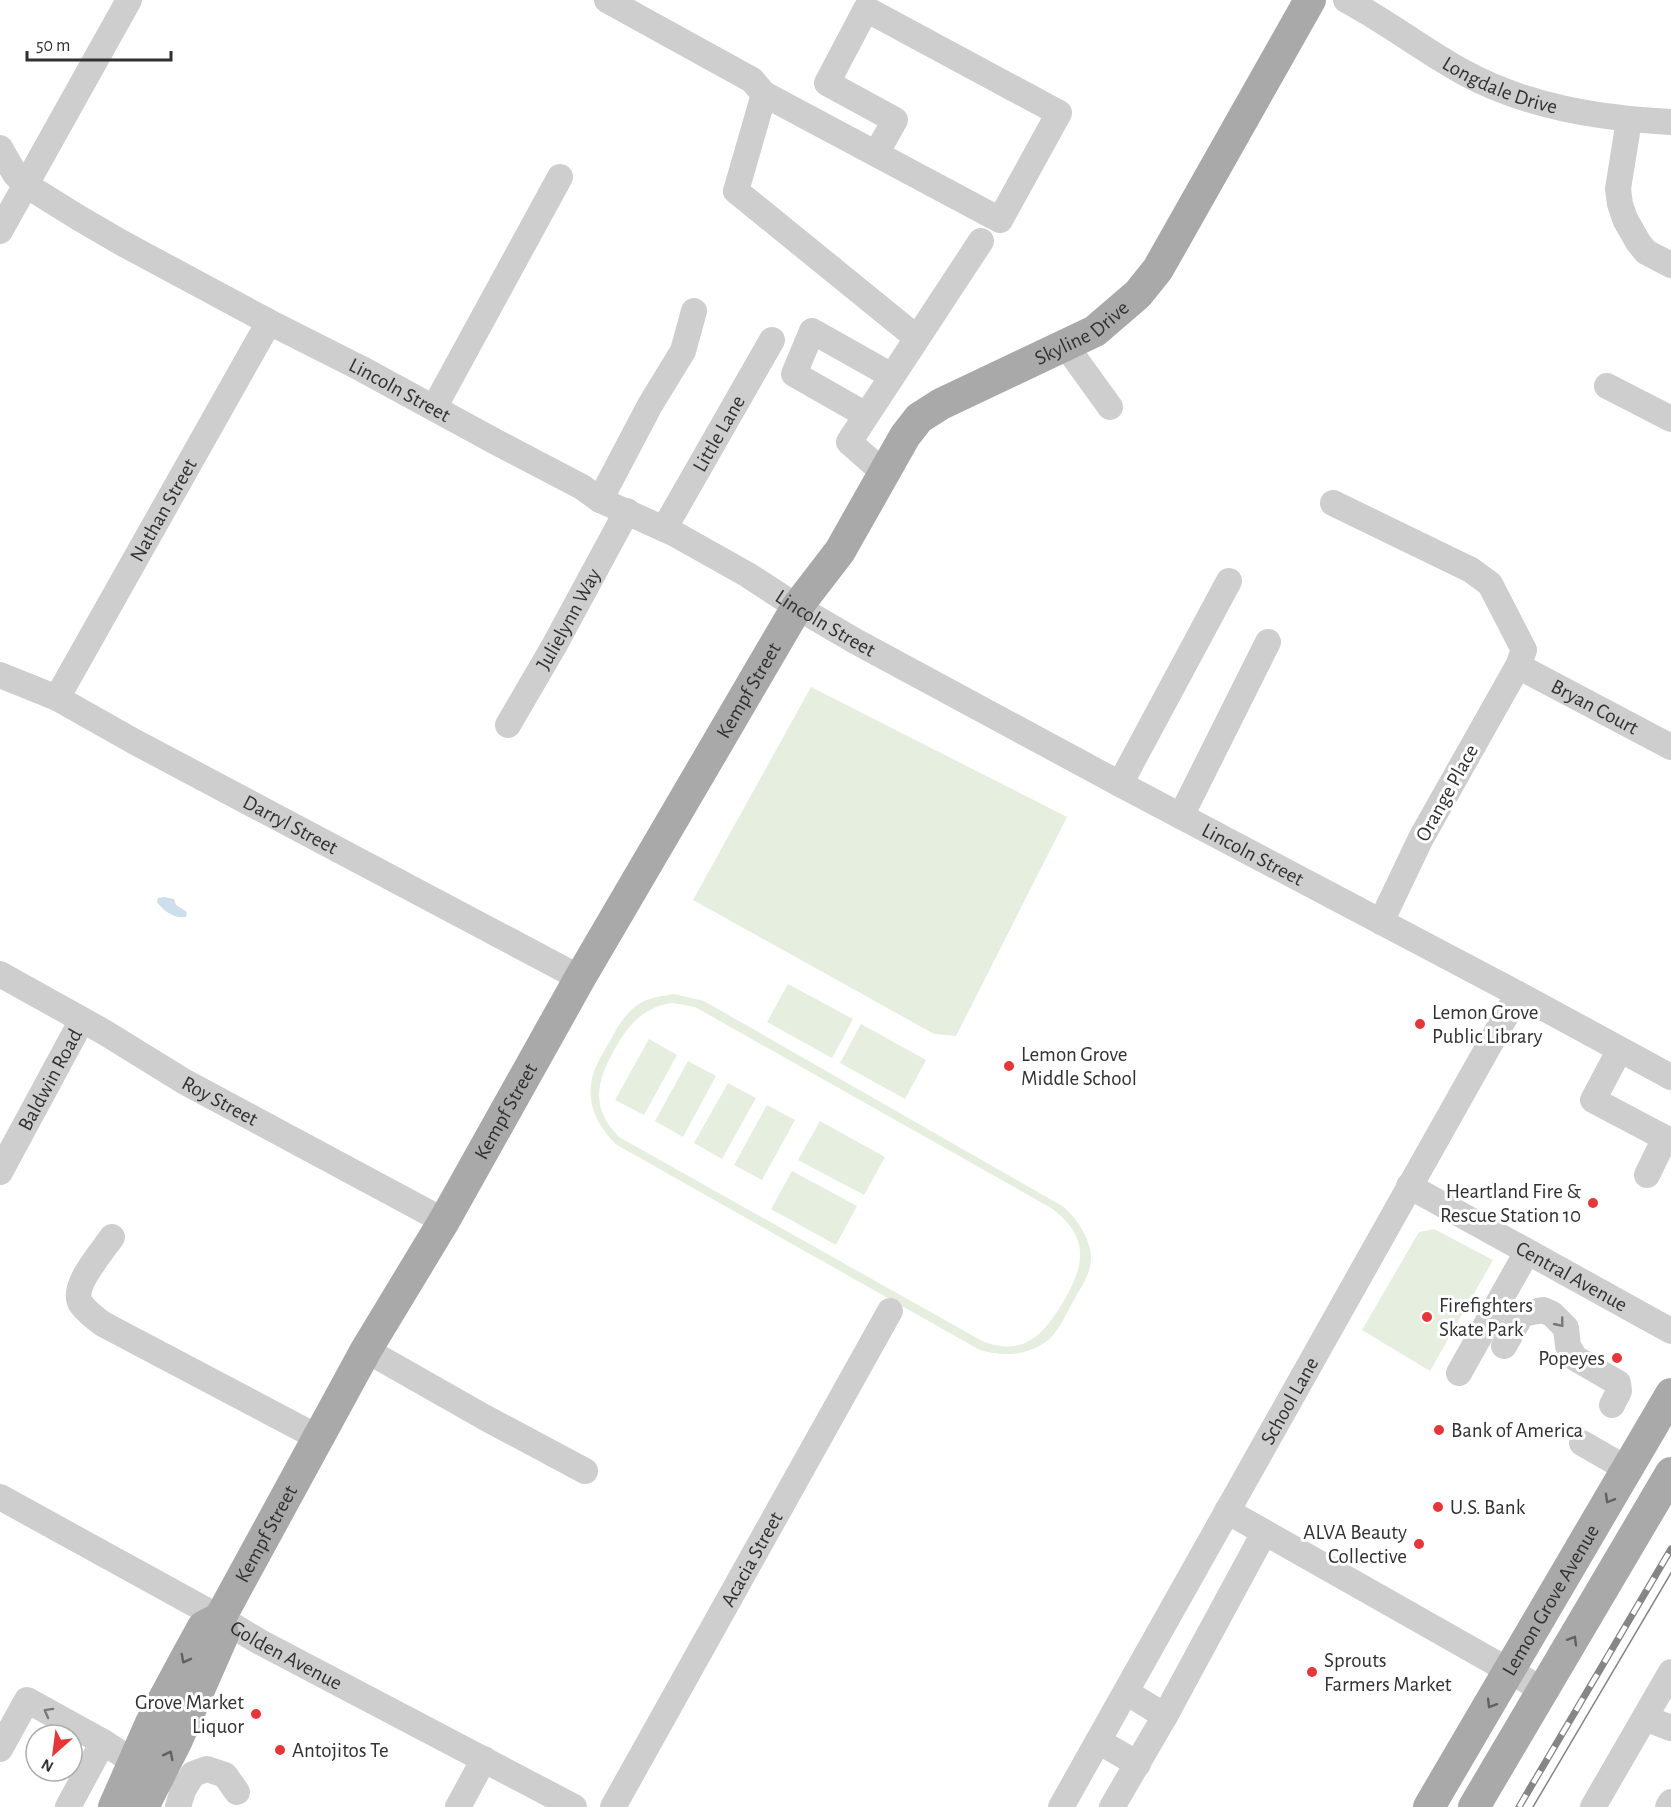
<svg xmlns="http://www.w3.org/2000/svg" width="1671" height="1807" font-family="'Alegreya Sans',sans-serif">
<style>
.green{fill:#e6eee0;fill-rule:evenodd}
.water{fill:#cddeed}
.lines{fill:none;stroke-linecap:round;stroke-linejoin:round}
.minor{stroke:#cecece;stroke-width:26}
.major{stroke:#a9a9a9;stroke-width:32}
.tram{stroke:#868686;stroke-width:1.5}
.rail-casing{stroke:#868686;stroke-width:7}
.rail{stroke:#fff;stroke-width:4.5;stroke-dasharray:14;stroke-linecap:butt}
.oneway{stroke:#787878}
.oneway2{stroke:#616161}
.poi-dot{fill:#e53739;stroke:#fff;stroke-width:2}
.labels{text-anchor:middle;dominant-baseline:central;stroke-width:6;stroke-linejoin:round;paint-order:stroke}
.street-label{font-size:21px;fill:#313131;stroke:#fff}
.poi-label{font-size:21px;fill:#313131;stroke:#fff;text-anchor:start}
</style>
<rect width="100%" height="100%" fill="#fff"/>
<path class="green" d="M811 687 1067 817 956 1036 934 1034 693 900Z
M788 984 853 1019 832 1058 767 1022Z
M674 994 704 1001 1064 1207C1077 1219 1089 1237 1091 1255 1092 1271 1083 1284 1075 1298 1069 1308 1064 1320 1057 1330 1040 1355 1004 1359 978 1349L617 1145C599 1129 586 1104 592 1079 595 1065 603 1053 610 1041 618 1026 626 1011 642 1002 652 997 663 996 674 994ZM673 1003 695 1007 1051 1208C1091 1238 1085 1265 1062 1304 1043 1335 1024 1356 984 1342L619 1137C589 1106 597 1080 616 1047 629 1024 645 1006 673 1003Z
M861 1024 926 1060 905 1099 840 1063Z
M649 1039 677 1055 644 1115 615 1100Z
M688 1061 716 1076 683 1137 655 1121Z
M728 1083 756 1098 722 1159 694 1143Z
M767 1105 795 1120 762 1180 734 1165Z
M820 1121 885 1157 864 1195 798 1160Z
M792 1171 857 1206 836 1245 771 1209Z
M1434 1229 1493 1260 1430 1371 1362 1330 1419 1232Z"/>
<path class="water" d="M164 897 174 899 176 905 187 912 186 917C174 919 164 911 157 902L158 898Z"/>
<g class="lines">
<g class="minor">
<path d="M607 0 752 80 764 94"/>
<path id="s1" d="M1346 0C1386 21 1423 50 1463 72 1527 107 1599 118 1671 122"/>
<path d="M1629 120 1618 189 1620 204 1625 219 1638 242 1646 252 1671 265"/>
<path id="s2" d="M0 148 15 174 26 185 79 218 122 243 269 322 362 369 496 442 582 487 600 500 675 534 748 575 797 607 855 641 1120 784 1518 994 1671 1077"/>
<path d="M876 154 895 120 827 83 866 9 1059 113 1000 220 764 94 736 191 917 338"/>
<path d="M0 231 129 0"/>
<path d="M1066 346 1110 407"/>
<path d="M1607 386 1671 419"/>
<path d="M434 408 560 177"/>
<path d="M866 415 794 374 812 331 892 376"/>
<path d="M884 473 849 442 981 241"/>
<path d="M600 500 650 405 683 351 694 311"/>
<path d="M1333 503 1471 570 1490 584 1524 650 1518 666 1421 838 1381 922"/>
<path id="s3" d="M664 529 772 340"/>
<path id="s4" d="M1518 666 1671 747"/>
<path id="s5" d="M0 675 57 698 135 742 580 978"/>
<path id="s6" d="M57 698 269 322"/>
<path id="s7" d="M508 725 554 646 627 511"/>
<path d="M1120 784 1229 581"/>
<path d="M1181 816 1268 642"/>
<path id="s8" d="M0 974 104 1032 185 1082 444 1221"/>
<path d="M1619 1051 1593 1100 1665 1138 1647 1175"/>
<path id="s9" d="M0 1172 82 1020"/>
<path id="s10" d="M1409 1186 1671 1331"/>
<path d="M112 1237C102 1252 70 1287 81 1304 87 1312 96 1319 103 1324L317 1437"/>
<path d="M1504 1346 1522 1314 1543 1310 1552 1314 1566 1328 1568 1346 1575 1358 1618 1383 1619 1391 1612 1405"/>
<path d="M366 1350 484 1417 585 1471"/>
<path d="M1459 1373 1527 1252"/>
<path d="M1582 1443 1627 1469"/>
<path id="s11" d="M0 1497 220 1618 260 1642 574 1807"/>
<path d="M1227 1511 1543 1690"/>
<path d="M1126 1692 1165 1716"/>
<path d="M1645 1718 1671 1728"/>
<path d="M1098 1741 1138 1764"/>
<path d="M0 1749 27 1700 103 1742 134 1762"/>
<path d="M68 1807 103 1742"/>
<path d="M178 1807 183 1790 193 1774 207 1769 225 1775 237 1792"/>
<path d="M458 1807 484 1759"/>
<path id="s12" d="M613 1807 890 1311"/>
<path id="s13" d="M1061 1807 1518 994"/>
<path d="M1112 1807 1165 1716 1264 1533"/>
<path d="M1593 1807 1671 1672"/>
<path d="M1668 1807 1671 1802"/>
</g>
<g class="major">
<path id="s14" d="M114 1807 151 1723 187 1656 203 1627 220 1618 366 1350 444 1221 580 978 797 607 840 551 905 436 919 418 941 404 1095 331 1138 294 1158 269 1310 0"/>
<path d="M143 1807 176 1742 223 1635 220 1618"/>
<path id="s15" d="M1429 1807 1671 1394"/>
<path d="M1474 1807 1671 1473"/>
</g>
<path class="tram" d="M1533 1807 1671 1573"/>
<g class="rail-casing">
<path id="rail" d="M1519 1807 1671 1549"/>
</g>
<use href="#rail" class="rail"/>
</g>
<defs><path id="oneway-chevron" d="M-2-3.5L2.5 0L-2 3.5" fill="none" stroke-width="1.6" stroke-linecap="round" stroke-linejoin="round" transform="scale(1.5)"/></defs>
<g class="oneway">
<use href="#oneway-chevron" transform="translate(1560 1323) rotate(51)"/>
<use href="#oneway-chevron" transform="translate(48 1712) rotate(-151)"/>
</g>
<g class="oneway2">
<use href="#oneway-chevron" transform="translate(1609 1499) rotate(120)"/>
<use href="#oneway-chevron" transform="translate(1573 1640) rotate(-59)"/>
<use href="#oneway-chevron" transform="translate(185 1659) rotate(118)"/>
<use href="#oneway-chevron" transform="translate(1491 1704) rotate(121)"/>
<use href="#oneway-chevron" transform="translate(169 1755) rotate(-63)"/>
</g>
<g class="poi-dot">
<circle cx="1420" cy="1024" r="6"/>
<circle cx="1009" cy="1066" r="6"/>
<circle cx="1593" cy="1203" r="6"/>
<circle cx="1427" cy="1317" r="6"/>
<circle cx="1617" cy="1358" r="6"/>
<circle cx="1439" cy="1430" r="6"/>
<circle cx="1438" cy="1507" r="6"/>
<circle cx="1419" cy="1544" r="6"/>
<circle cx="1312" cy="1672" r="6"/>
<circle cx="256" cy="1714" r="6"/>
<circle cx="280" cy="1750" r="6"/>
</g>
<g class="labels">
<g class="street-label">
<text stroke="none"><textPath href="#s1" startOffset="177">Longdale Drive</textPath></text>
<text stroke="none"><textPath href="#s14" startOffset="1794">Skyline Drive</textPath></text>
<text stroke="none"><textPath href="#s2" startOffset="472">Lincoln Street</textPath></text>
<text stroke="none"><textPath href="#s3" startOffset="110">Little Lane</textPath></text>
<text stroke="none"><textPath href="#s6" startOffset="216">Nathan Street</textPath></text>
<text stroke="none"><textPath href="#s7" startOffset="122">Julielynn Way</textPath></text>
<text stroke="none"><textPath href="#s2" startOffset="958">Lincoln Street</textPath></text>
<text stroke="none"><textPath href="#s14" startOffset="1288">Kempf Street</textPath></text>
<text stroke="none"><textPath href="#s4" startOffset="87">Bryan Court</textPath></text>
<text transform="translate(1447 793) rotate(-61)">Orange Place</text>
<text stroke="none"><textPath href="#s5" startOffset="327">Darryl Street</textPath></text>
<text stroke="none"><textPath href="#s2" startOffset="1444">Lincoln Street</textPath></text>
<text stroke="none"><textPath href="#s9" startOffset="105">Baldwin Road</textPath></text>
<text stroke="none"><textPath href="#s8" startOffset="254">Roy Street</textPath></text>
<text stroke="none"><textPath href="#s14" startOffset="802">Kempf Street</textPath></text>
<text stroke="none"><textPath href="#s10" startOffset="186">Central Avenue</textPath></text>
<text stroke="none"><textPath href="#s13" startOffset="466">School Lane</textPath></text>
<text stroke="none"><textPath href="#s14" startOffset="316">Kempf Street</textPath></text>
<text stroke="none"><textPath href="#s12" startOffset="284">Acacia Street</textPath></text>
<text stroke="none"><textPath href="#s15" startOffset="240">Lemon Grove Avenue</textPath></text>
<text stroke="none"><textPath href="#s11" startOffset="327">Golden Avenue</textPath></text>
</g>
<g class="poi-label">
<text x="1432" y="1012">Lemon Grove<tspan x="1432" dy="24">Public Library</tspan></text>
<text x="1021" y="1054">Lemon Grove<tspan x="1021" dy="24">Middle School</tspan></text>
<text x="1581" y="1191" text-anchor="end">Heartland Fire &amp;<tspan x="1581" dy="24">Rescue Station 10</tspan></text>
<text x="1439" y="1305">Firefighters<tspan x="1439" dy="24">Skate Park</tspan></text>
<text x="1605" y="1358" text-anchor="end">Popeyes</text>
<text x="1451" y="1430">Bank of America</text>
<text x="1450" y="1507">U.S. Bank</text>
<text x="1407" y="1532" text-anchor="end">ALVA Beauty<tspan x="1407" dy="24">Collective</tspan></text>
<text x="1324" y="1660">Sprouts<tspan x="1324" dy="24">Farmers Market</tspan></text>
<text x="244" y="1702" text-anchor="end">Grove Market<tspan x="244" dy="24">Liquor</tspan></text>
<text x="292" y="1750">Antojitos Te</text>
</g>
</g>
<g transform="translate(54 1753) rotate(208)"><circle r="28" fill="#ffffff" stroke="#adadad" stroke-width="1.5"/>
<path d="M0-4.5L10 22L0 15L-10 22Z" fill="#e53739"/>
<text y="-9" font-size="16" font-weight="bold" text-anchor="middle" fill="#313131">N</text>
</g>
<path d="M27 51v9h144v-9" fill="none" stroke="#313131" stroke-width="3"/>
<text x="36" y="51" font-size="18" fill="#313131" stroke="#ffffff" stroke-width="4.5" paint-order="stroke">50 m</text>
</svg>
